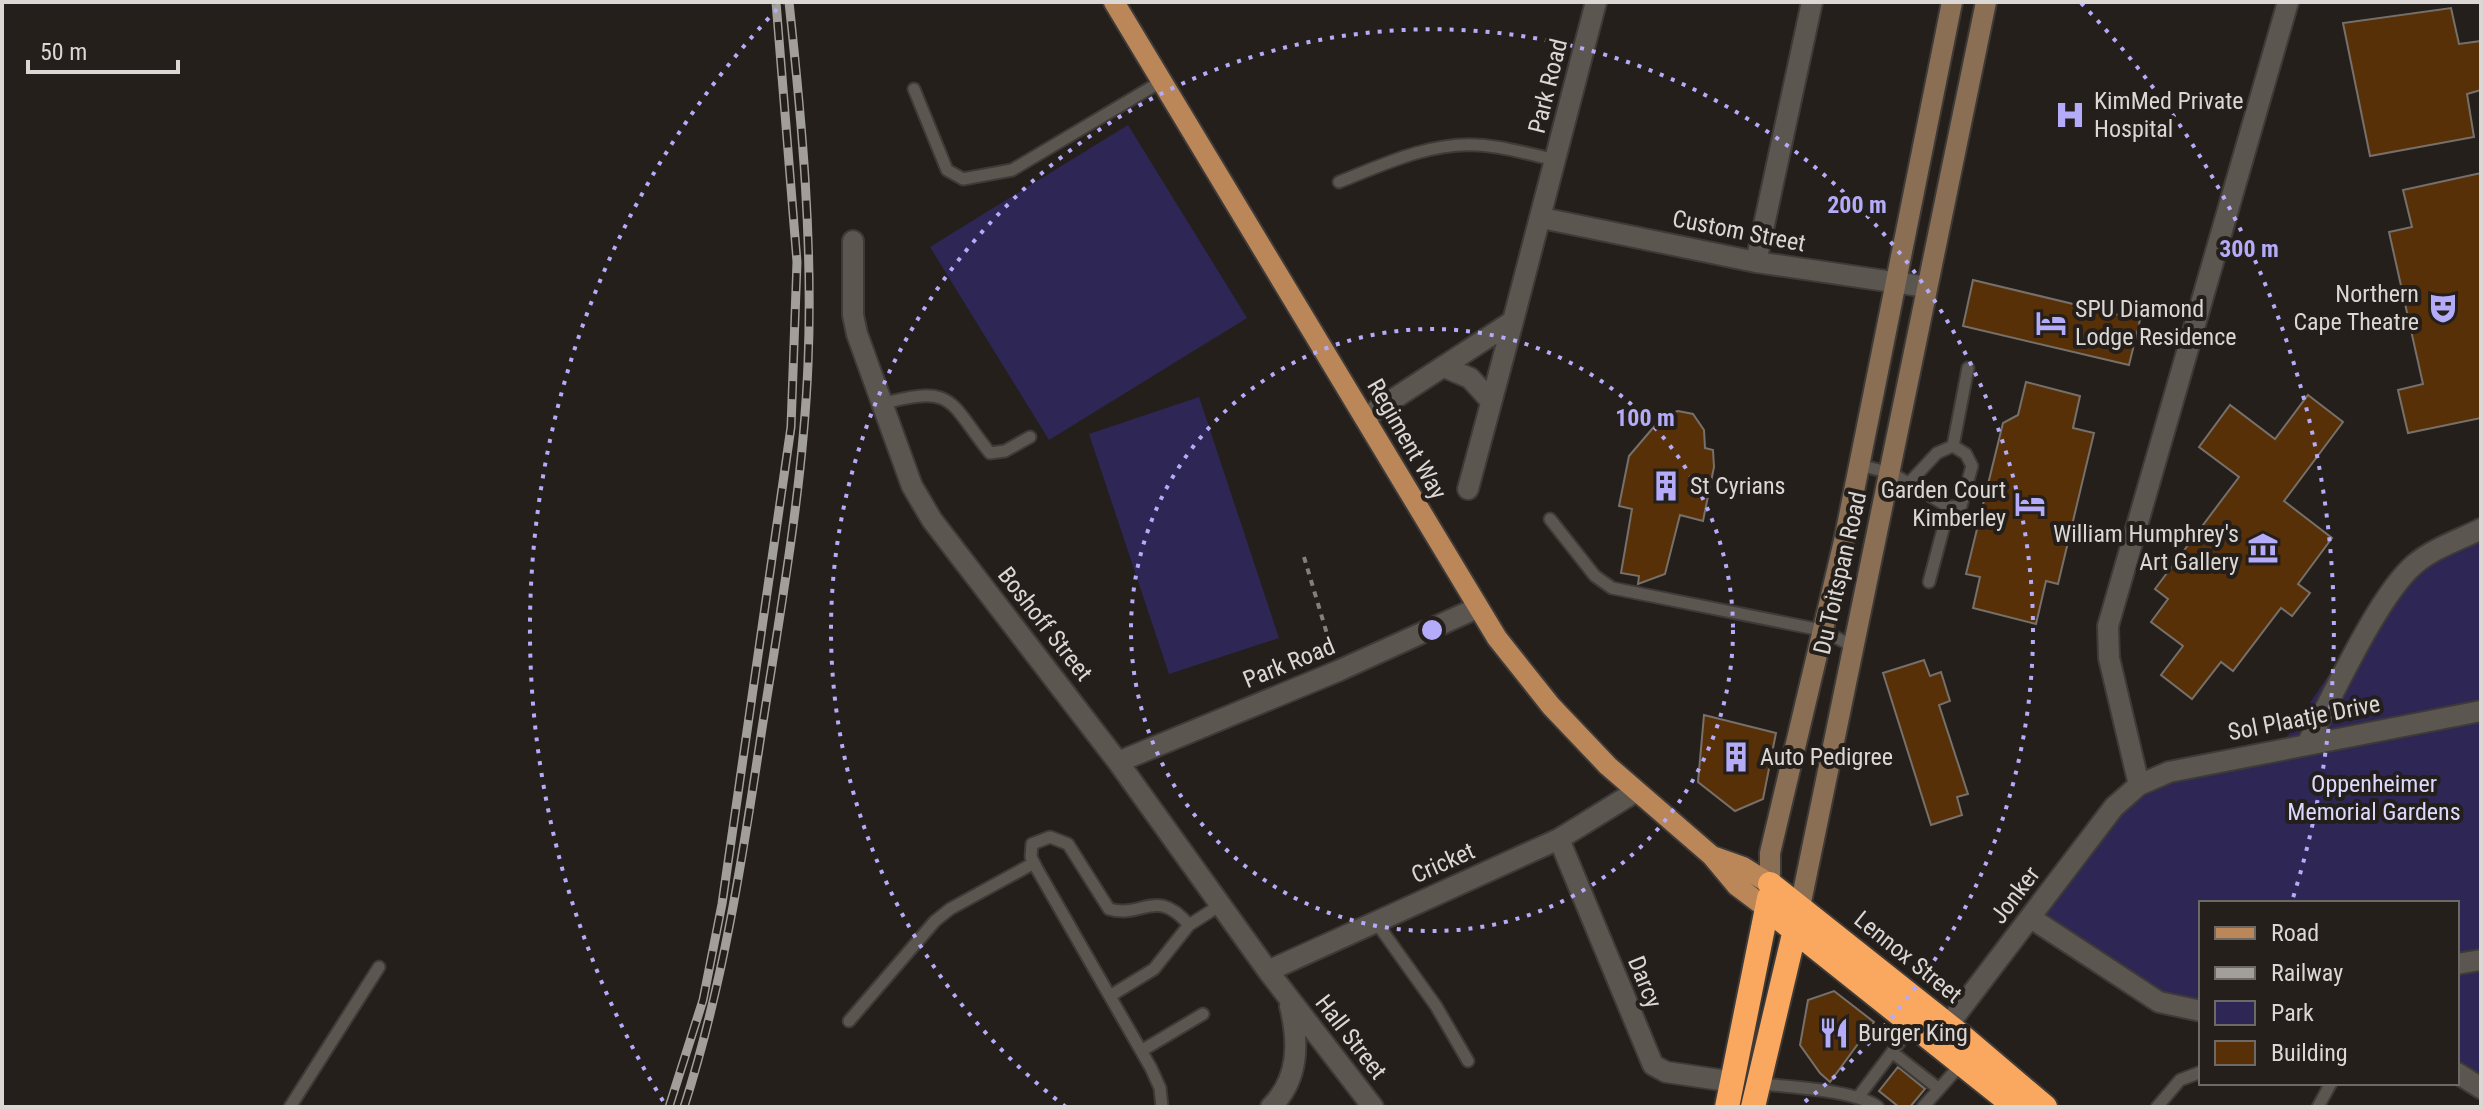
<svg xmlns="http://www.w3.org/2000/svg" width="2483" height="1109" font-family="'Roboto Condensed',sans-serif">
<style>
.green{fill:#2e2755}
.building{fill:#583008;stroke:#76706b;stroke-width:2}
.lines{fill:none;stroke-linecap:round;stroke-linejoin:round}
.lane-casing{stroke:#3e3a37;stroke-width:15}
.street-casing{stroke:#3e3a37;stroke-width:24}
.secondary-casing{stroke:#3e3a37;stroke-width:24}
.primary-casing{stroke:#3e3a37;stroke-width:24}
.highway-casing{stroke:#3e3a37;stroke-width:28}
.path{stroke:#847f7c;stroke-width:4;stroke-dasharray:6 6;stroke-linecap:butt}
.lane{stroke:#5c5651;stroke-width:11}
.street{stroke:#5c5651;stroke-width:20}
.secondary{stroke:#8b6f55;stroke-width:20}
.primary{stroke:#bb8759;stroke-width:20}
.highway{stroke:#faa85f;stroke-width:24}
.rail-casing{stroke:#a29e9a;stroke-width:9}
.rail{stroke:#241f1b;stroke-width:6;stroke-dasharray:18;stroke-linecap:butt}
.ring{fill:none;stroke:#b4acf9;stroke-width:4;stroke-dasharray:4 8}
.labels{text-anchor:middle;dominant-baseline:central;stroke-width:8;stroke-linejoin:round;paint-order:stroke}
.street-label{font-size:24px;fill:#dbd7d4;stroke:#241f1b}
.poi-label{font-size:24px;fill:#dbd7d4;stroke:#241f1b;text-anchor:start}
.park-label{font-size:24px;fill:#dcd9fe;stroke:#241f1b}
.centre{fill:#b4acf9;stroke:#241f1b;stroke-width:4}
.ring-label{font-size:24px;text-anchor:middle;font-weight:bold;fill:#b4acf9;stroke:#241f1b;stroke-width:8;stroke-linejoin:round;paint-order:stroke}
</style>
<rect width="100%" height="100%" fill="#241f1b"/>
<path class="green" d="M1128 125 1247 318 1049 440 930 247Z
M1199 397 1279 638 1169 674 1089 434Z
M2481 525V1085L2457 1069V903H2201V1009L2179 1010 2028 909 2128 781C2172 750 2230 751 2282 744L2408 558Z"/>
<path class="building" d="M2451 8 2459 44 2481 41V90L2467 94 2474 137 2370 156 2343 23Z
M2481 173V418L2408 433 2398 390 2423 384 2389 232 2412 227 2403 190Z
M1973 280 2140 320 2129 365 1963 326Z
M2026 382 2080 396 2073 428 2094 433 2058 584 2046 581 2036 624 1973 608 1980 577 1966 574 2003 423 2018 415Z
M2308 395 2343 422 2284 501 2332 538 2298 584 2310 593 2292 616 2281 608 2233 671 2221 662 2192 699 2161 675 2183 646 2151 622 2168 599 2155 589 2239 477 2199 447 2230 405 2275 439Z
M1678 411 1693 414 1704 430 1705 448 1713 450 1714 467 1703 521 1680 515 1665 574 1638 584 1639 576 1621 573 1632 509 1619 506 1629 456 1664 415Z
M1924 660 1930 676 1941 672 1950 701 1939 705 1968 794 1957 797 1962 815 1931 825 1883 673Z
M1704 715 1776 733 1763 799 1735 811 1698 782Z
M1834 991 1874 1022 1830 1082 1820 1073 1800 1045 1808 1000Z
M1898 1067 1925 1089 1910 1107H1899L1879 1091Z"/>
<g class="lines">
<g class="lane-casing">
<path id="lane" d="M914 89 947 170 963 179 1012 170 1162 81
M1339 182C1382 165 1430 142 1477 145 1504 146 1531 155 1557 160
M881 404C956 384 948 401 990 453L1005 451 1030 437
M1859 465 1891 473 1949 507 1961 506 1972 466 1966 454 1953 446 1968 368
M1909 483 1937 453 1953 446
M1550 519 1595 576 1612 588 1821 630 1853 646
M1929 582 1949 507
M1376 922 1436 1006 1468 1061
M1110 996 1154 969 1189 925 1222 904
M849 1021 935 921 950 909 1034 863
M1141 1051 1203 1014
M1892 1052 1939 1089
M1759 1084C1788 1086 1858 1091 1878 1107
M1859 1096 1914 1023
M290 1107 379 967
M1162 1107 1160 1088 1151 1068 1037 869 1031 857 1032 844 1050 837 1068 844 1109 909C1143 919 1156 886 1189 925
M1923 1107 1963 1062
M2157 1107 2180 1080 2201 1072
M2318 1107 2331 1083"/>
</g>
<g class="street-casing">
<path id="street" d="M1542 218 1756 262 1927 287
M853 241V315L857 334 912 486 932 520 1118 762 1268 971 1373 1107
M1756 262 1812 2
M1444 367 1470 378 1491 401
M1366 417 1513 321 1596 2
M1468 489 1513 321
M2307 744C2332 698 2378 595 2415 564 2434 548 2459 540 2481 529
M1118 762 1338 671 1477 608
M2139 785 2109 658 2108 626 2288 2
M1559 839 1653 1065 1666 1072 1734 1082
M2031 918 2159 1002 2201 1011
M2457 964 2481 960
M1268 971 1559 839 1635 792
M1939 1037 2114 807 2139 785 2169 772 2481 711
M2457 1073 2481 1088
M1271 1107C1299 1079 1299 1043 1290 1006"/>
</g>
<g class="secondary-casing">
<path id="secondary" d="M1770 884V853L1844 541 1952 2
M1800 907 1986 2"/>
</g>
<g class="primary-casing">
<path id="primary" d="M1114 2 1497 638 1551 706 1608 766 1712 856 1737 886 1769 910
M1712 856 1743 867 1770 884"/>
</g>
<g class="highway-casing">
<path id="highway" d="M1770 884 1959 1034 2045 1107
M1769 910 2016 1107
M1727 1107 1769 898
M1753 1107 1798 917"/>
</g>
<path class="path" d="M1304 557 1333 654"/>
<use href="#lane" class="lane"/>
<use href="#street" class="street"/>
<use href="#secondary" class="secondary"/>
<use href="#primary" class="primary"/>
<use href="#highway" class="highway"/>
<g class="rail-casing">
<path id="rail" d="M669 1107 703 1000 722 904 791 427 797 262 776 2
M684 1107C723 985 742 861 761 735 780 612 803 488 808 364 813 242 802 123 789 2"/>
</g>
<use href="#rail" class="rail"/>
</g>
<g class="ring">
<circle cx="1432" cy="630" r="301"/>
<path d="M1066 1107A601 601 0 1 1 1798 1107"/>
<path d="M663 1101A902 902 0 0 1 783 3M2081 3A902 902 0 0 1 2292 901"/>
</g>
<defs>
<g id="hospital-bare" transform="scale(2.4)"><path d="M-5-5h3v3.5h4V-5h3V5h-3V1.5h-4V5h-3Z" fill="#b4acf9" stroke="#241f1b" stroke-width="2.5" paint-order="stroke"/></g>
<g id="theatre-bare" transform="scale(2.4)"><path d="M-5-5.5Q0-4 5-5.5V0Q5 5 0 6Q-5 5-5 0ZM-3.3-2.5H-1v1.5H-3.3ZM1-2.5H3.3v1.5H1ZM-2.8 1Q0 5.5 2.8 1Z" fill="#b4acf9" stroke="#241f1b" stroke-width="2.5" paint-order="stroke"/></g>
<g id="hotel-bare" transform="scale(2.4)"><path d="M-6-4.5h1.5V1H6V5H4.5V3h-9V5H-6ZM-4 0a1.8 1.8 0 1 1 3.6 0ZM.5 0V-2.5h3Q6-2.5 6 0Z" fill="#b4acf9" stroke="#241f1b" stroke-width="2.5" paint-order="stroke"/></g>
<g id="building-bare" transform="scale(2.4)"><path d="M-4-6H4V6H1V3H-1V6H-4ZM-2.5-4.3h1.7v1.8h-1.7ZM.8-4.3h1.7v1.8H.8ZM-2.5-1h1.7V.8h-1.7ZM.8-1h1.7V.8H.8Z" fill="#b4acf9" stroke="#241f1b" stroke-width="2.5" paint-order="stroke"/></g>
<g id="museum-bare" transform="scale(2.4)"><path d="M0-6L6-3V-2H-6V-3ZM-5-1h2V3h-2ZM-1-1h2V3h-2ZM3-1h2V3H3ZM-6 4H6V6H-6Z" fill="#b4acf9" stroke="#241f1b" stroke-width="2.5" paint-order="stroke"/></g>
<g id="restaurant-bare" transform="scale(2.4)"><path d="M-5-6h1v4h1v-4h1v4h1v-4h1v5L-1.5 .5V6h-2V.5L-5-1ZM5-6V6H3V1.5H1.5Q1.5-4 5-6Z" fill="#b4acf9" stroke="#241f1b" stroke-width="2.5" paint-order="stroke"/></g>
</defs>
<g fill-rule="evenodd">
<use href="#hospital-bare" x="2070" y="115"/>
<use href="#theatre-bare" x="2443" y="308"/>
<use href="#hotel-bare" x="2051" y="323"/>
<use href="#building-bare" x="1666" y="486"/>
<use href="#hotel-bare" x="2030" y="504"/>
<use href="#museum-bare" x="2263" y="548"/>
<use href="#building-bare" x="1736" y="757"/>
<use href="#restaurant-bare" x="1834" y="1033"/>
</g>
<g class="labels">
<g class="street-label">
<text transform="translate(1548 86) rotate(-76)">Park Road</text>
<text transform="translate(1739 231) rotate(11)">Custom Street</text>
<text transform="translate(1407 439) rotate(60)">Regiment Way</text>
<text transform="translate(1840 573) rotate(-77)">Du Toitspan Road</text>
<text transform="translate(1045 624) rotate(52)">Boshoff Street</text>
<text transform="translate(1289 663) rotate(-22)">Park Road</text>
<text transform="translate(2304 718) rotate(-11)">Sol Plaatje Drive</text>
<text transform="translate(1443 863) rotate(-24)">Cricket</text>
<text transform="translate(2015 895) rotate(-53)">Jonker</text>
<text transform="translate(1908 957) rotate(39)">Lennox Street</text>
<text transform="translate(1645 982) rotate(68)">Darcy</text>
<text transform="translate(1351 1037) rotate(52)">Hall Street</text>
</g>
<g class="poi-label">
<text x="2094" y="101">KimMed Private<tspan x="2094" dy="28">Hospital</tspan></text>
<text x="2419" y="294" text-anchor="end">Northern<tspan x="2419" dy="28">Cape Theatre</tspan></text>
<text x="2075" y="309">SPU Diamond<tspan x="2075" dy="28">Lodge Residence</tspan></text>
<text x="1690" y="486">St Cyrians</text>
<text x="2006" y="490" text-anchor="end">Garden Court<tspan x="2006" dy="28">Kimberley</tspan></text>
<text x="2239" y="534" text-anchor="end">William Humphrey's<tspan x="2239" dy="28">Art Gallery</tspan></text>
<text x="1760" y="757">Auto Pedigree</text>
<text x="1858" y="1033">Burger King</text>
</g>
<g class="park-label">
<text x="2374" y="784">Oppenheimer<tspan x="2374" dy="28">Memorial Gardens</tspan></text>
</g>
</g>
<circle cx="1432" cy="630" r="12" class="centre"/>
<g class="ring-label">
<text x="1857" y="213">200 m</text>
<text x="2249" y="257">300 m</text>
<text x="1645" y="426">100 m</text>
</g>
<rect width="2483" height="1109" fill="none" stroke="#dbd7d4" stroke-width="8"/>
<rect x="2199" y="901" width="260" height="184" fill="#241f1b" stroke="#6d6965" stroke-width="2"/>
<rect x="2215" y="927" width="40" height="12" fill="#bb8759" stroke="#6d6965" stroke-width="2"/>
<text x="2271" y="941" font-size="24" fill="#dbd7d4">Road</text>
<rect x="2215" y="967" width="40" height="12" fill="#a29e9a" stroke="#6d6965" stroke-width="2"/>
<text x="2271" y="981" font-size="24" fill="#dbd7d4">Railway</text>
<rect x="2215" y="1001" width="40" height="24" fill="#2e2755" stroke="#6d6965" stroke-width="2"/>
<text x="2271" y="1021" font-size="24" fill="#dbd7d4">Park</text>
<rect x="2215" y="1041" width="40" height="24" fill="#583008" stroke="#6d6965" stroke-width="2"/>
<text x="2271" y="1061" font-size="24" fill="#dbd7d4">Building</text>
<path d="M28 60v12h150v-12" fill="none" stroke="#dbd7d4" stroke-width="4"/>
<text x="40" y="60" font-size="24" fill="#dbd7d4" stroke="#241f1b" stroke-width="6" paint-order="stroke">50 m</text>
</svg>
